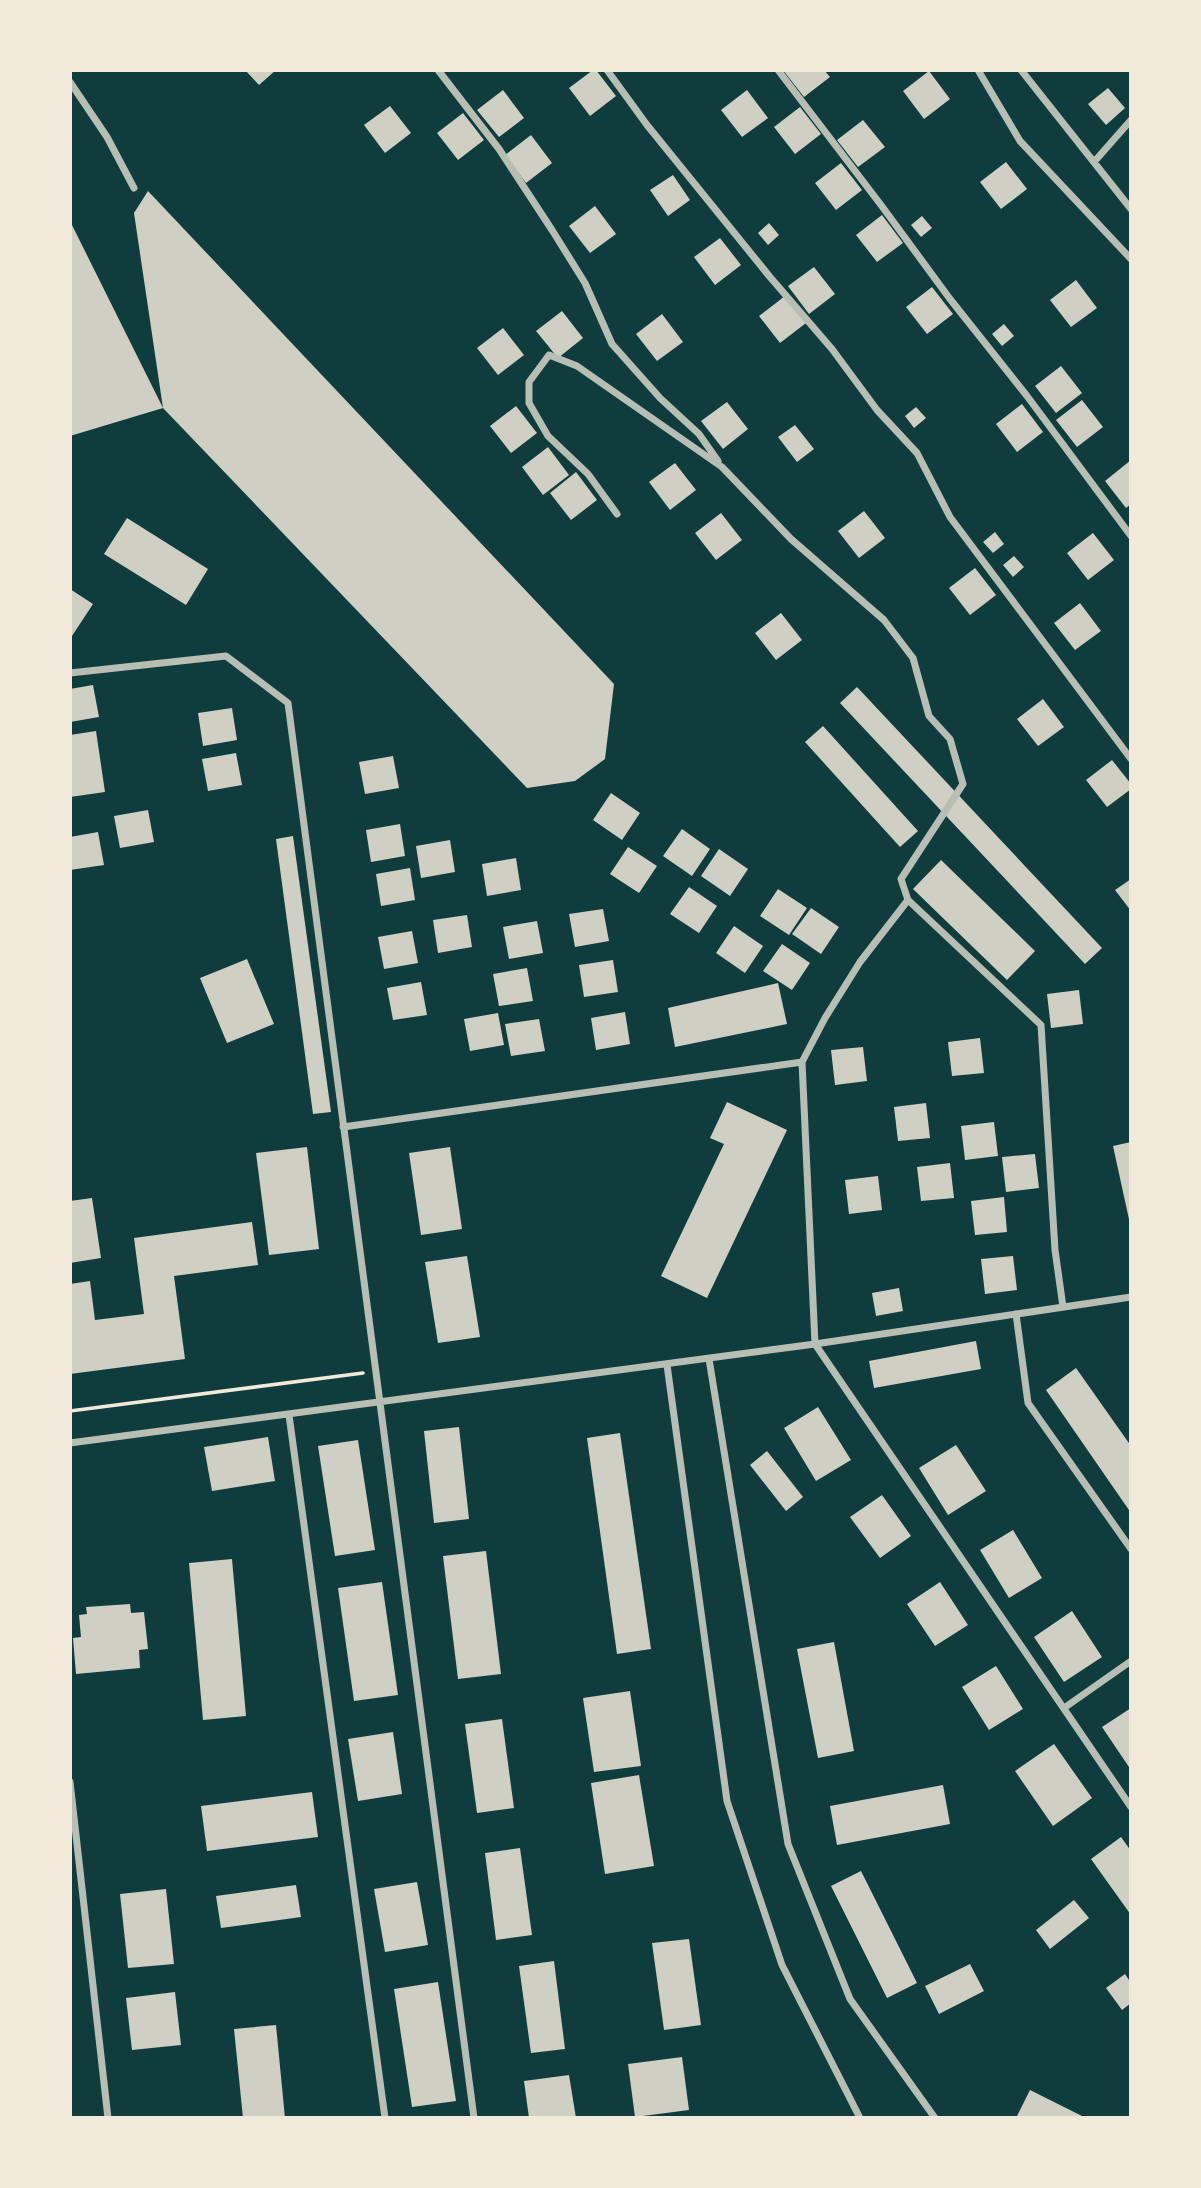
<svg xmlns="http://www.w3.org/2000/svg" width="1201" height="2188" font-family="Merriweather,serif">
<style>
.building{fill:#cfcfc3}
.lines{fill:none;stroke-linecap:round;stroke-linejoin:round}
.path{stroke:#f1e9da;stroke-width:3.5}
.minor{stroke:#b8beb3;stroke-width:7}
</style>
<rect width="100%" height="100%" fill="#0f3d3e"/>
<path class="building" d="M245 70H276L259 85Z
M593 70H596L616 96 590 116 569 88Z
M783 70H824L830 77 804 97Z
M929 71 950 99 924 119 903 91Z
M1108 88 1125 108 1106 125 1088 104Z
M503 90 524 118 499 137 477 110Z
M747 90 768 118 742 137 721 110Z
M390 106 411 133 385 153 364 125Z
M800 107 821 134 795 154 774 127Z
M463 113 484 140 458 160 437 133Z
M863 120 885 147 858 167 837 140Z
M531 135 552 163 526 183 505 155Z
M1006 162 1027 189 1001 209 980 182Z
M841 163 862 190 836 210 815 183Z
M673 175 690 200 668 216 650 190Z
M148 191 614 684 605 759 575 781 527 788 163 408 70 436V221L163 408 134 213Z
M595 206 616 234 590 253 569 226Z
M882 215 903 243 877 262 856 235Z
M922 216 932 228 921 237 911 225Z
M769 223 779 235 768 245 758 233Z
M720 238 741 265 715 285 694 257Z
M814 267 835 294 809 314 788 286Z
M1076 280 1097 308 1071 327 1050 300Z
M932 287 953 314 927 334 906 307Z
M785 296 806 323 780 343 759 316Z
M562 311 583 338 558 358 536 331Z
M662 314 683 342 657 361 636 334Z
M1004 324 1014 336 1002 346 992 334Z
M503 328 524 355 498 375 477 348Z
M1061 366 1082 393 1056 413 1035 386Z
M1082 400 1103 427 1077 447 1056 420Z
M727 402 748 429 723 449 701 421Z
M1022 404 1043 432 1017 452 996 424Z
M516 406 537 433 511 453 490 426Z
M916 407 926 418 914 428 905 416Z
M795 425 814 449 797 462 778 437Z
M548 447 569 475 543 495 522 467Z
M1131 460V504L1126 508 1105 481Z
M675 463 696 490 670 510 649 482Z
M576 472 597 500 571 520 550 493Z
M864 511 885 538 859 558 838 531Z
M721 513 742 540 716 560 695 533Z
M127 518 208 569 186 605 104 554Z
M995 532 1004 544 993 553 983 542Z
M1093 533 1114 560 1088 580 1067 553Z
M1014 556 1024 567 1013 577 1003 565Z
M975 568 996 595 970 615 949 588Z
M70 589 93 604 70 639Z
M1080 603 1101 631 1075 650 1054 623Z
M781 613 802 640 776 660 755 633Z
M93 685 99 717 70 722V689Z
M857 687 1102 948 1085 964 840 703Z
M1043 699 1064 727 1038 746 1017 719Z
M232 708 237 740 203 746 198 713Z
M823 726 918 831 900 847 805 742Z
M96 731 105 792 70 797V735Z
M236 753 242 785 208 791 202 759Z
M393 756 399 788 365 794 359 762Z
M1112 760 1131 784V789L1107 807 1086 780Z
M611 793 640 813 622 840 593 820Z
M148 810 154 842 120 848 114 816Z
M400 824 405 856 371 862 366 830Z
M682 829 710 849 692 876 663 856Z
M98 832 104 865 70 870V837Z
M293 836 331 1112 313 1114 276 839Z
M450 840 455 872 421 878 416 846Z
M628 847 657 866 639 893 610 874Z
M719 849 748 869 730 896 701 876Z
M516 858 521 890 487 896 482 864Z
M941 860 1035 951 1007 980 913 889Z
M410 868 415 900 381 906 376 874Z
M1131 879V911L1115 890Z
M689 887 717 906 699 933 670 914Z
M778 889 807 908 789 935 760 916Z
M811 908 839 927 821 954 792 934Z
M603 909 609 941 575 947 569 914Z
M467 915 472 947 438 953 433 920Z
M537 921 543 953 509 959 503 927Z
M734 926 763 946 745 973 716 953Z
M412 931 418 963 384 969 378 937Z
M782 944 810 963 792 990 763 971Z
M247 959 274 1024 227 1043 200 978Z
M613 960 618 992 584 997 579 965Z
M527 968 533 1001 499 1006 493 974Z
M421 982 427 1015 393 1020 387 988Z
M778 983 787 1024 675 1047 668 1008Z
M1079 990 1083 1024 1051 1028 1047 994Z
M625 1012 630 1044 596 1050 591 1018Z
M498 1013 504 1045 470 1051 464 1019Z
M539 1019 545 1051 511 1056 505 1024Z
M980 1038 984 1073 952 1076 948 1042Z
M863 1047 867 1081 835 1085 831 1050Z
M727 1102 787 1130 707 1298 661 1276 724 1144 710 1138Z
M926 1103 930 1138 898 1141 894 1107Z
M994 1122 998 1156 965 1160 961 1126Z
M1131 1142V1223L1130 1224 1113 1146Z
M307 1147 319 1249 269 1255 256 1153Z
M450 1147 462 1229 421 1235 409 1153Z
M1035 1154 1039 1188 1006 1192 1002 1157Z
M950 1163 954 1198 921 1201 917 1167Z
M878 1176 882 1210 849 1214 845 1180Z
M1004 1197 1007 1232 975 1235 971 1201Z
M92 1198 101 1258 70 1263V1201Z
M252 1222 258 1265 174 1276 185 1359 70 1374V1284L90 1281 95 1320 144 1314 134 1238Z
M467 1256 480 1337 438 1343 425 1262Z
M1013 1256 1017 1290 985 1294 981 1259Z
M899 1288 903 1311 876 1316 872 1293Z
M976 1341 981 1369 874 1388 869 1361Z
M1076 1368 1131 1446V1513L1046 1390Z
M818 1407 851 1460 816 1481 784 1428Z
M459 1427 469 1519 434 1523 424 1431Z
M620 1433 651 1649 617 1654 587 1438Z
M268 1437 275 1481 212 1491 204 1447Z
M358 1440 375 1550 335 1556 318 1446Z
M956 1445 986 1491 948 1515 919 1468Z
M767 1451 803 1497 786 1511 750 1465Z
M882 1495 911 1536 880 1558 850 1517Z
M1013 1530 1042 1578 1009 1598 980 1550Z
M486 1551 501 1674 458 1679 443 1556Z
M232 1559 246 1716 203 1720 189 1563Z
M382 1582 398 1695 354 1701 338 1588Z
M940 1582 968 1625 935 1646 907 1604Z
M130 1604 131 1613 144 1612 148 1649 139 1650 140 1668 76 1674 73 1638 81 1637 79 1615 87 1614 86 1607Z
M1072 1611 1102 1657 1064 1682 1034 1637Z
M834 1642 854 1751 818 1758 797 1649Z
M996 1666 1023 1709 989 1730 962 1687Z
M630 1691 641 1766 594 1772 583 1698Z
M1131 1708V1770L1102 1727Z
M502 1719 514 1808 477 1813 465 1724Z
M393 1732 402 1794 358 1801 348 1739Z
M1054 1744 1092 1798 1053 1826 1015 1771Z
M639 1775 654 1866 605 1874 591 1783Z
M943 1785 950 1824 837 1845 830 1806Z
M312 1792 318 1837 207 1851 201 1806Z
M1121 1837 1131 1851V1915L1091 1859Z
M520 1848 532 1935 496 1940 485 1853Z
M861 1871 917 1983 887 1998 831 1886Z
M417 1882 428 1945 385 1952 374 1889Z
M296 1885 301 1917 221 1928 216 1896Z
M166 1889 174 1964 128 1968 120 1894Z
M1074 1900 1089 1918 1050 1949 1036 1930Z
M689 1939 701 2025 664 2030 652 1943Z
M554 1961 565 2049 531 2053 519 1966Z
M970 1964 984 1991 939 2014 925 1986Z
M1125 1974 1131 1983V2003L1122 2010 1106 1988Z
M438 1982 456 2101 412 2107 394 1989Z
M175 1992 181 2045 132 2050 126 1998Z
M276 2025 285 2118H243L234 2029Z
M682 2057 689 2110 635 2117 628 2064Z
M569 2075 576 2118H529L524 2081Z
M1030 2090 1086 2118H1016Z"/>
<g class="lines">
<path class="path" d="M70 1411 363 1373"/>
<path class="minor" d="M438 70 499 149 552 230 585 283 612 344 660 398 699 434 718 461
M607 70 647 125 770 277 832 349 877 410 917 453 950 517 1131 759
M778 70 881 205 950 299 1027 396 1131 536
M978 70 1020 141 1131 259
M1021 70 1131 209
M70 82 107 137 134 188
M1094 162 1131 120
M617 514 588 474 548 436 529 403V382L549 355 577 366 722 467 791 539 884 620 913 658 929 716 950 739 963 784 901 879 908 900
M70 673 226 656 288 703 474 2118
M343 1127 802 1062
M1063 1307 1055 1250 1041 1025 908 900 860 962 825 1018 802 1062 815 1344 1131 1807
M1016 1314 1028 1403 1131 1549
M709 1359 788 1844 850 1999 935 2118
M667 1365 727 1801 782 1965 860 2118
M289 1415 385 2118
M70 1443 815 1344 1131 1297
M1064 1708 1131 1661
M70 1782 108 2118"/>
</g>
<rect width="1201" height="2188" fill="none" stroke="#f1e9da" stroke-width="144"/>
</svg>
